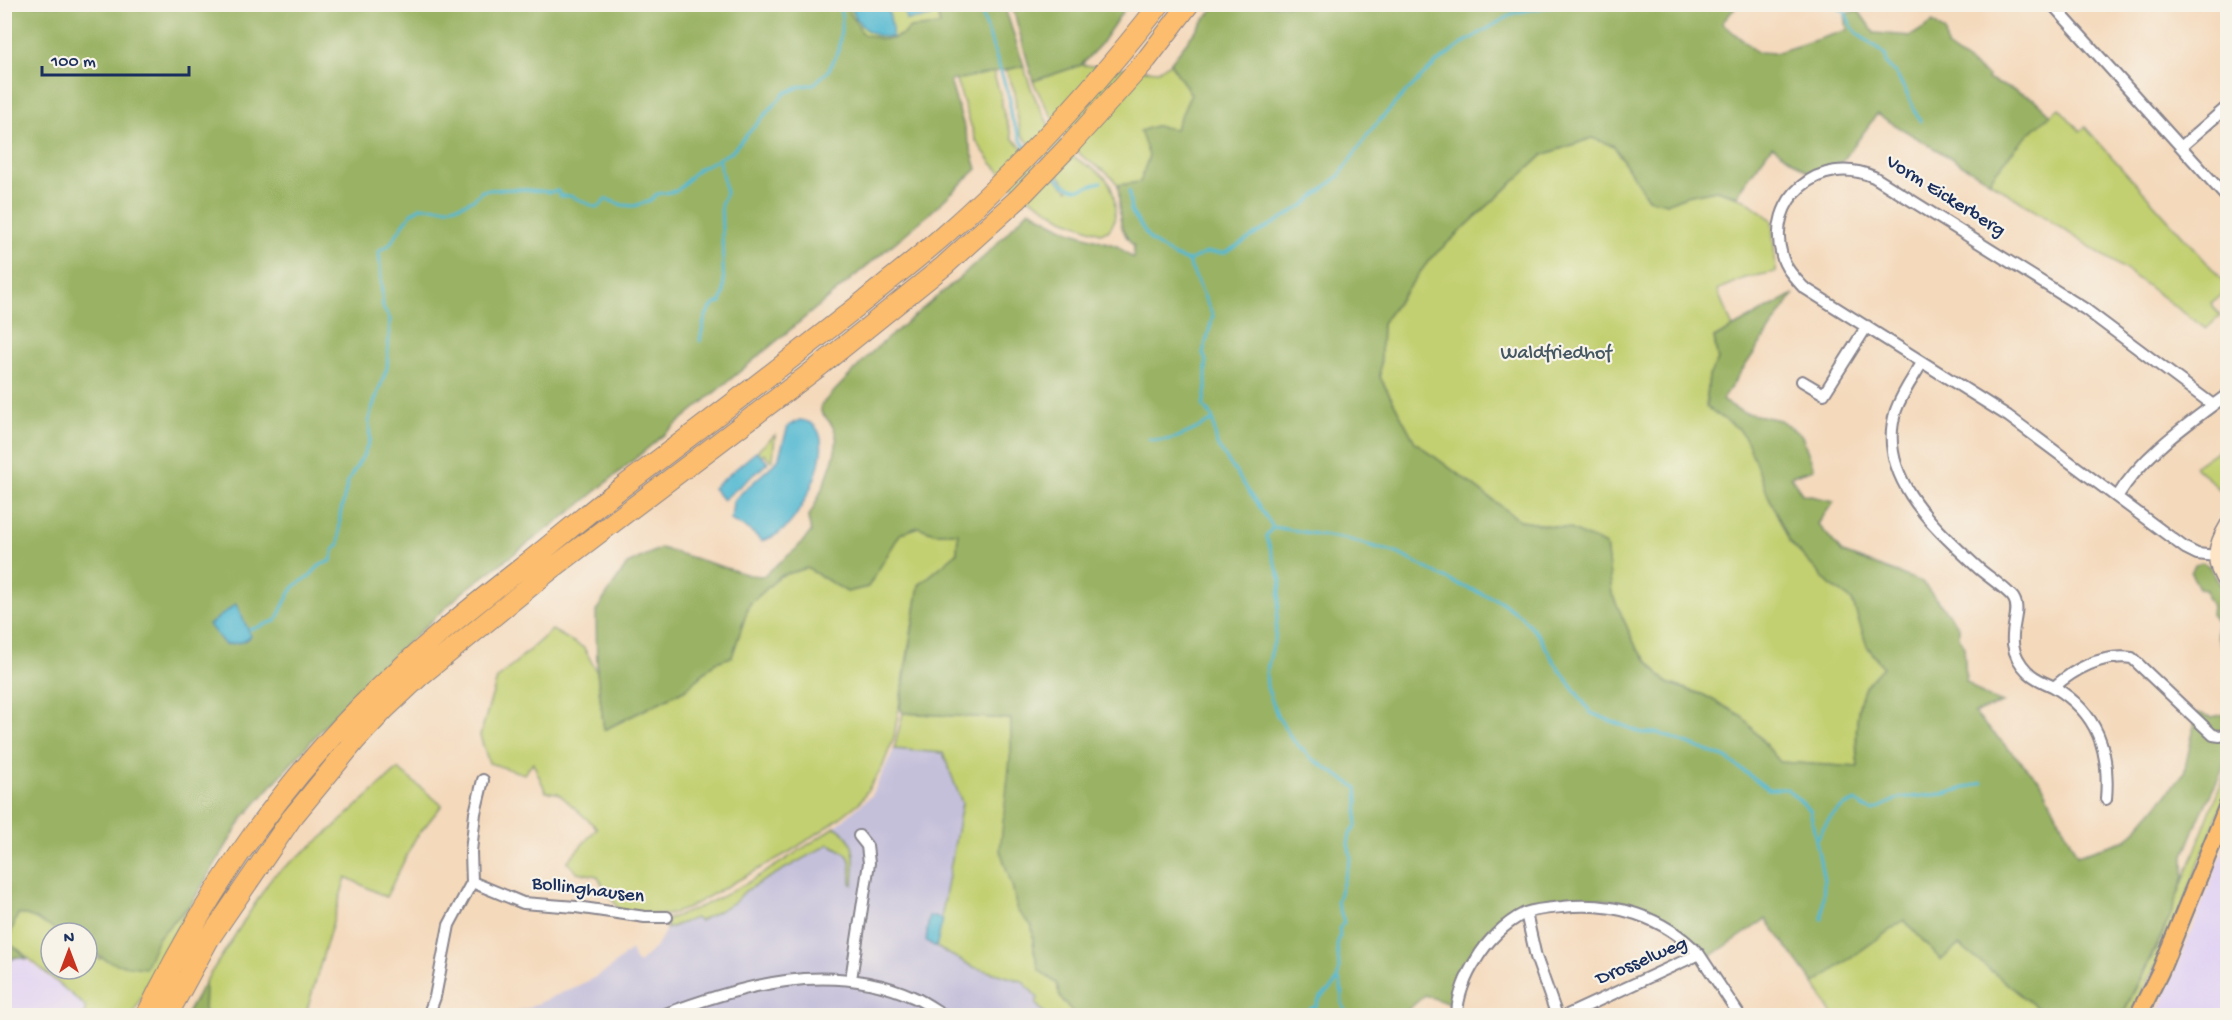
<svg xmlns="http://www.w3.org/2000/svg" width="2232" height="1020" font-family="'Gochi Hand',sans-serif">
<style>
.built{fill:#e2d4f3}
.industrial{fill:#c5c0da}
.green{fill:#c3d071;stroke:#6f8068;stroke-width:1.5}
.forest{fill:#9ab263;stroke:#5a7060;stroke-width:1.5}
.water{fill:#54b9d2;stroke:#387498;stroke-width:1.5}
.lines{fill:none;stroke-linecap:round;stroke-linejoin:round}
.stream{stroke:#54b9d2;stroke-width:3}
.street-casing{stroke:#88848c;stroke-width:14}
.secondary-casing{stroke:#88848c;stroke-width:18}
.primary-casing{stroke:#88848c;stroke-width:20}
.highway-casing{stroke:#88848c;stroke-width:22}
.street{stroke:#fff;stroke-width:10}
.secondary{stroke:#fee5c5;stroke-width:15}
.primary{stroke:#fcbd6e;stroke-width:16}
.highway{stroke:#fcbd6e;stroke-width:20}
.labels{text-anchor:middle;dominant-baseline:central;stroke-width:4.5;stroke-linejoin:round;paint-order:stroke}
.street-label{font-size:20px;fill:#1b2f5e;stroke:#f7f3e8}
.park-label{font-size:20px;fill:#455763;stroke:#f7f3e8}
</style>
<rect width="100%" height="100%" fill="#f7f3e8"/>
<filter id="ink" filterUnits="userSpaceOnUse"><feTurbulence type="fractalNoise" baseFrequency=".0167" numOctaves="2"/><feDisplacementMap in="SourceGraphic" scale="12" xChannelSelector="R" yChannelSelector="G"/><feConvolveMatrix kernelMatrix="1 2 1 2 8 2 1 2 1" color-interpolation-filters="sRGB"/></filter>
<filter id="wash" filterUnits="userSpaceOnUse"><feTurbulence type="fractalNoise" baseFrequency=".008" numOctaves="4" result="noise"/><feDisplacementMap in="SourceGraphic" scale="24" xChannelSelector="R" yChannelSelector="G"/><feGaussianBlur stdDeviation="1.35" result="paint"/><feColorMatrix in="noise" values="0 0 0 0 0 0 0 0 0 0 0 0 0 0 0 0 0 1.4 0 .05"/><feComposite in="paint" operator="in"/></filter>
<g filter="url(#wash)">
<rect width="100%" height="100%" fill="#f4d9bb"/>
<path class="built" d="M2227 842V1015H2172L2159 1012Z
M16 957 27 959 85 1006 99 1015H5L4 964Z"/>
<path class="industrial" d="M894 749 943 753 963 803 936 947 973 967 1022 981 1038 999 1037 1004 1046 1015 499 1016 528 1008 588 981 608 970 631 950 636 962 639 963 657 946 666 929 735 902 745 891 829 844 835 827 872 795Z"/>
<path class="green" d="M847 5H937L940 25 910 28 903 34 892 39H881L862 34C859 23 848 16 847 5Z
M1170 63 1191 94 1175 130 1155 126 1149 156 1140 182 1118 185C1107 169 1096 168 1082 156 1068 145 1040 98 1033 81L1081 65 1158 71Z
M1024 66C1031 93 1044 119 1060 142 1081 174 1115 162 1115 210 1115 219 1114 225 1108 231L1100 233 1063 219 1019 191 992 163 976 141 956 79 993 72 1001 96 1003 111 1013 139 1068 190 1070 188 1021 134 1016 109 1015 92 1006 70Z
M2059 108 2080 131 2085 127 2227 285V290L2211 303 2220 316 2206 329 2123 268 1989 181C2011 151 2029 131 2059 108Z
M1592 138 1614 146 1648 199 1668 203 1686 196 1716 190 1744 199 1772 220 1776 272 1745 278 1717 290 1733 328 1714 338 1718 360 1709 376 1706 407 1739 429 1748 441 1768 495 1790 542 1830 585 1852 600 1867 646 1883 667C1878 673 1869 681 1865 688 1855 707 1855 747 1858 767L1780 762 1742 716 1704 695 1667 683 1637 649 1612 594 1606 545 1570 529 1521 521 1415 442 1380 377 1382 323 1430 259 1543 155Z
M775 435 773 459 771 461 764 453 761 455 757 451Z
M2227 444 2226 485 2227 496 2195 466Z
M918 527 934 533H958L957 553 919 585 894 737 882 768 860 802 832 824 791 851 686 909 667 915 620 911 597 876 577 872 567 862 597 828 558 793 546 792 533 763 524 774 489 763 480 736 497 679 552 630 584 648 597 672 604 730 686 689 716 662 732 657 749 605 780 576 807 568 847 592 867 587 900 534Z
M903 713 1011 719 1013 889 1017 911 1032 925 1034 950 1039 970 1057 984 1060 997 1075 1015H1046L1036 1004 1038 998 1022 981 973 967 936 947 962 803 943 753 894 749Z
M2227 768V791L2174 927 2160 957 2129 1015 2122 1016 2161 939Z
M398 769 442 805 415 839 386 897 346 877 307 1010 317 1015 213 1016 204 1011 205 982 272 877 323 837Z
M835 827C858 838 855 863 853 885L851 883C850 856 854 856 829 844L745 891 735 902 700 921 695 918 666 929 668 919C728 900 783 861 835 827Z
M193 901 156 965 133 1015H85V1006L19 950 6 943 18 914C35 915 46 923 60 933H51V969H87V945L99 959 158 938Z
M1904 920 1941 960 1959 945 2046 1015H1833L1814 984Z"/>
<path class="forest" d="M847 4C848 16 859 23 862 34L881 39H892L903 34 910 28 940 25 937 5H1004L1024 66 950 81 977 169 928 215 577 507 464 591 357 689 243 818 193 901 158 938 145 968C119 965 105 965 87 945V933C78 933 65 935 58 931 43 924 35 915 18 914L7 943 19 950 27 959 16 957 4 964V5Z
M1012 5V4L1127 5 1100 45 1081 65 1033 81Z
M1216 5H1729L1735 8 1722 23 1757 52 1775 53 1847 30 1845 14 1858 10 1874 33 1911 36 1933 22 1945 32 1947 47 1988 76 1987 79 2034 99 2051 115C2026 134 2008 156 1989 181L1877 114 1842 162 1808 172 1772 146 1742 187 1738 196 1716 190 1686 196 1668 203 1648 199 1614 146 1592 138 1543 155 1430 259 1382 323 1380 377 1415 442 1521 521 1570 529 1606 545 1612 594 1637 649 1667 683 1704 695 1742 716 1780 762 1858 767C1856 745 1854 709 1865 688 1869 680 1878 673 1883 667L1867 646 1852 600 1830 585 1790 542 1768 495 1747 441 1739 429 1706 407 1709 376 1718 360 1714 338 1794 294 1722 400 1742 412 1780 420 1802 436 1814 469 1791 476 1802 494 1834 501 1818 524 1843 553 1922 582 1959 627V637L1964 646 1966 681 1985 696 2003 703 1974 713 2041 782 2077 855 2127 840 2155 808 2184 773 2197 713 2212 717 2227 714V753L2221 773 2200 816 2184 855V876L2170 917 2122 1015H2046L1959 945 1941 960 1904 920 1814 984 1766 919 1711 956C1691 936 1668 918 1640 907 1600 892 1522 897 1491 928 1470 948 1458 977 1452 1005L1425 995 1402 1015H1075L1060 997 1057 984 1039 970 1034 950 1032 926 1017 911 1013 889 1000 850 1011 750V719L903 713 900 708 919 585 957 553 958 533H934L918 527 900 534 868 587 847 592 807 568 780 576 749 605 732 657 716 662 686 689 604 730 597 672 596 611 627 564 661 548 749 575 763 576 796 549 811 532 808 518C817 502 840 452 836 435 834 425 827 419 821 412V405L875 349 985 256 1029 210 1069 231 1117 246 1133 258 1134 246C1115 227 1121 210 1118 185L1140 182 1149 156 1140 131 1155 126 1175 129 1191 94 1170 63Z
M2202 562 2209 566 2227 596V659L2217 636V622L2211 614 2212 606 2207 597 2206 589 2199 588 2191 573 2195 564Z
M205 982 204 1015H186Z"/>
<path class="water" d="M851 5H888C888 18 894 23 892 37 871 38 856 26 851 5Z
M904 5H930L931 17 906 20Z
M800 420C845 425 808 501 791 522 784 531 772 538 761 541 753 530 742 527 731 520L733 502 738 496 778 460 788 426Z
M757 451 768 463 723 500 713 488Z
M236 604 251 636C245 644 234 643 225 645L209 625Z
M929 916 943 919 936 947 926 941Z"/>
<g class="lines">
<path class="stream" d="M979 4 1010 100V114L1022 142 1027 148
M1832 4 1845 12 1851 26 1859 35 1881 51 1886 57V63L1896 74 1905 90 1920 121
M1053 174C1073 194 1076 191 1101 182
M1129 191 1131 211 1151 241 1174 256 1188 261 1213 316 1203 353 1206 361V389L1203 406 1212 416 1217 445 1273 527
M1188 261 1206 253H1225L1304 205 1339 176 1371 130 1400 98 1435 64 1465 42 1514 13 1562 4
M700 341C703 326 705 305 721 302L724 293 721 204 726 193 719 160
M1149 439C1171 445 1193 430 1213 420
M1273 527 1346 539 1397 553 1453 582 1500 601 1521 616 1538 635 1555 663 1591 713 1642 733H1658L1726 758 1768 789H1787L1810 810 1824 881 1822 919
M1273 527 1266 536 1281 581 1275 638 1266 673 1267 687 1277 715 1292 739 1311 758 1357 788 1358 802 1356 826 1350 834 1348 844 1351 857 1337 902 1344 922 1339 929C1342 936 1337 940 1337 947 1338 959 1342 974 1334 985 1327 995 1320 993 1316 1006L1296 1016
M250 629C259 628 266 623 276 621 280 612 291 589 297 584 301 581 305 580 309 577 317 568 319 564 331 561L334 549 339 544 340 515 348 481 363 456 370 439 369 421 371 411 387 368 390 319 383 308 379 251 389 245 411 214 420 207 447 208 461 205 474 199 482 191 488 190 518 189 549 192 558 191 560 196H571L595 207 600 206 606 199 622 205 634 206 649 201 657 194 677 191 697 170 731 152 785 93 799 87 814 84 829 70 839 49 842 18 839 4
M1817 839C1828 819 1834 809 1856 801L1865 808 1873 811 1899 798 1944 794 1982 783
M1338 978 1341 984 1342 1003 1348 1016"/>
</g>
</g>
<g filter="url(#ink)">
<g class="lines">
<g class="street-casing">
<path id="street" d="M2052 4 2228 199
M2181 147 2228 106
M1922 363C1913 378 1902 393 1896 410 1875 475 1934 527 1976 566 1985 575 2009 590 2014 599 2024 616 1998 641 2027 671 2035 680 2045 682 2054 687 2098 713 2110 751 2106 799
M1802 381 1824 394 1867 326
M2213 405 2085 309 1874 177C1820 153 1765 199 1782 256 1785 268 1795 278 1803 287L2008 416 2185 548 2197 554 2216 556
M2117 497C2143 454 2188 424 2228 394
M2054 687C2076 668 2102 654 2132 658L2213 735 2220 736 2228 734
M472 882 523 903 576 907 645 917H667
M1526 913 1536 957 1557 1016
M851 979 869 863 867 846 859 836
M428 1016 435 997 449 925 472 882 471 852 475 813 483 780
M660 1016C741 985 830 960 913 997 925 1002 934 1009 945 1016
M1457 1016C1457 997 1466 975 1476 960 1487 941 1505 923 1525 913 1536 909 1550 908 1562 907 1613 901 1663 916 1699 954
M1565 1016 1699 954 1740 1016"/>
</g>
<g class="secondary-casing">
<path id="secondary" d="M2228 525C2215 546 2211 564 2228 585"/>
</g>
<g class="primary-casing">
<path id="primary" d="M2138 1016 2160 972 2228 805"/>
</g>
<g class="highway-casing">
<path id="highway" d="M146 1016C201 902 272 797 360 707 410 656 464 613 520 569 548 547 576 523 604 501 693 434 782 367 869 297 893 277 918 258 942 237 1022 167 1094 88 1160 4
M167 1016 209 939 291 819 355 741 385 709 420 676 549 571 821 365 944 266 1018 199 1069 146 1147 59 1189 4"/>
</g>
<use href="#street" class="street"/>
<use href="#secondary" class="secondary"/>
<use href="#primary" class="primary"/>
<use href="#highway" class="highway"/>
</g>
</g>
<g class="labels">
<g class="street-label">
<text transform="translate(1945 197) rotate(32)">Vorm Eickerberg</text>
<text transform="translate(588 891) rotate(7)">Bollinghausen</text>
<text transform="translate(1642 962) rotate(-23)">Drosselweg</text>
</g>
<g class="park-label">
<text x="1556" y="354">Waldfriedhof</text>
</g>
</g>
<rect width="2232" height="1020" fill="none" stroke="#f7f3e8" stroke-width="24"/>
<g transform="translate(69 951)"><circle r="28" fill="#f7f3e8" stroke="#9fa5b1" stroke-width="1.5"/>
<path d="M0-4.5L10 22L0 15L-10 22Z" fill="#c8321e"/>
<text y="-9" font-size="16" font-weight="bold" text-anchor="middle" fill="#1b2f5e">N</text>
</g>
<path d="M42 66v9h147v-9" fill="none" stroke="#1b2f5e" stroke-width="3"/>
<text x="51" y="66" font-size="18" fill="#1b2f5e" stroke="#f7f3e8" stroke-width="4.5" paint-order="stroke">100 m</text>
</svg>
